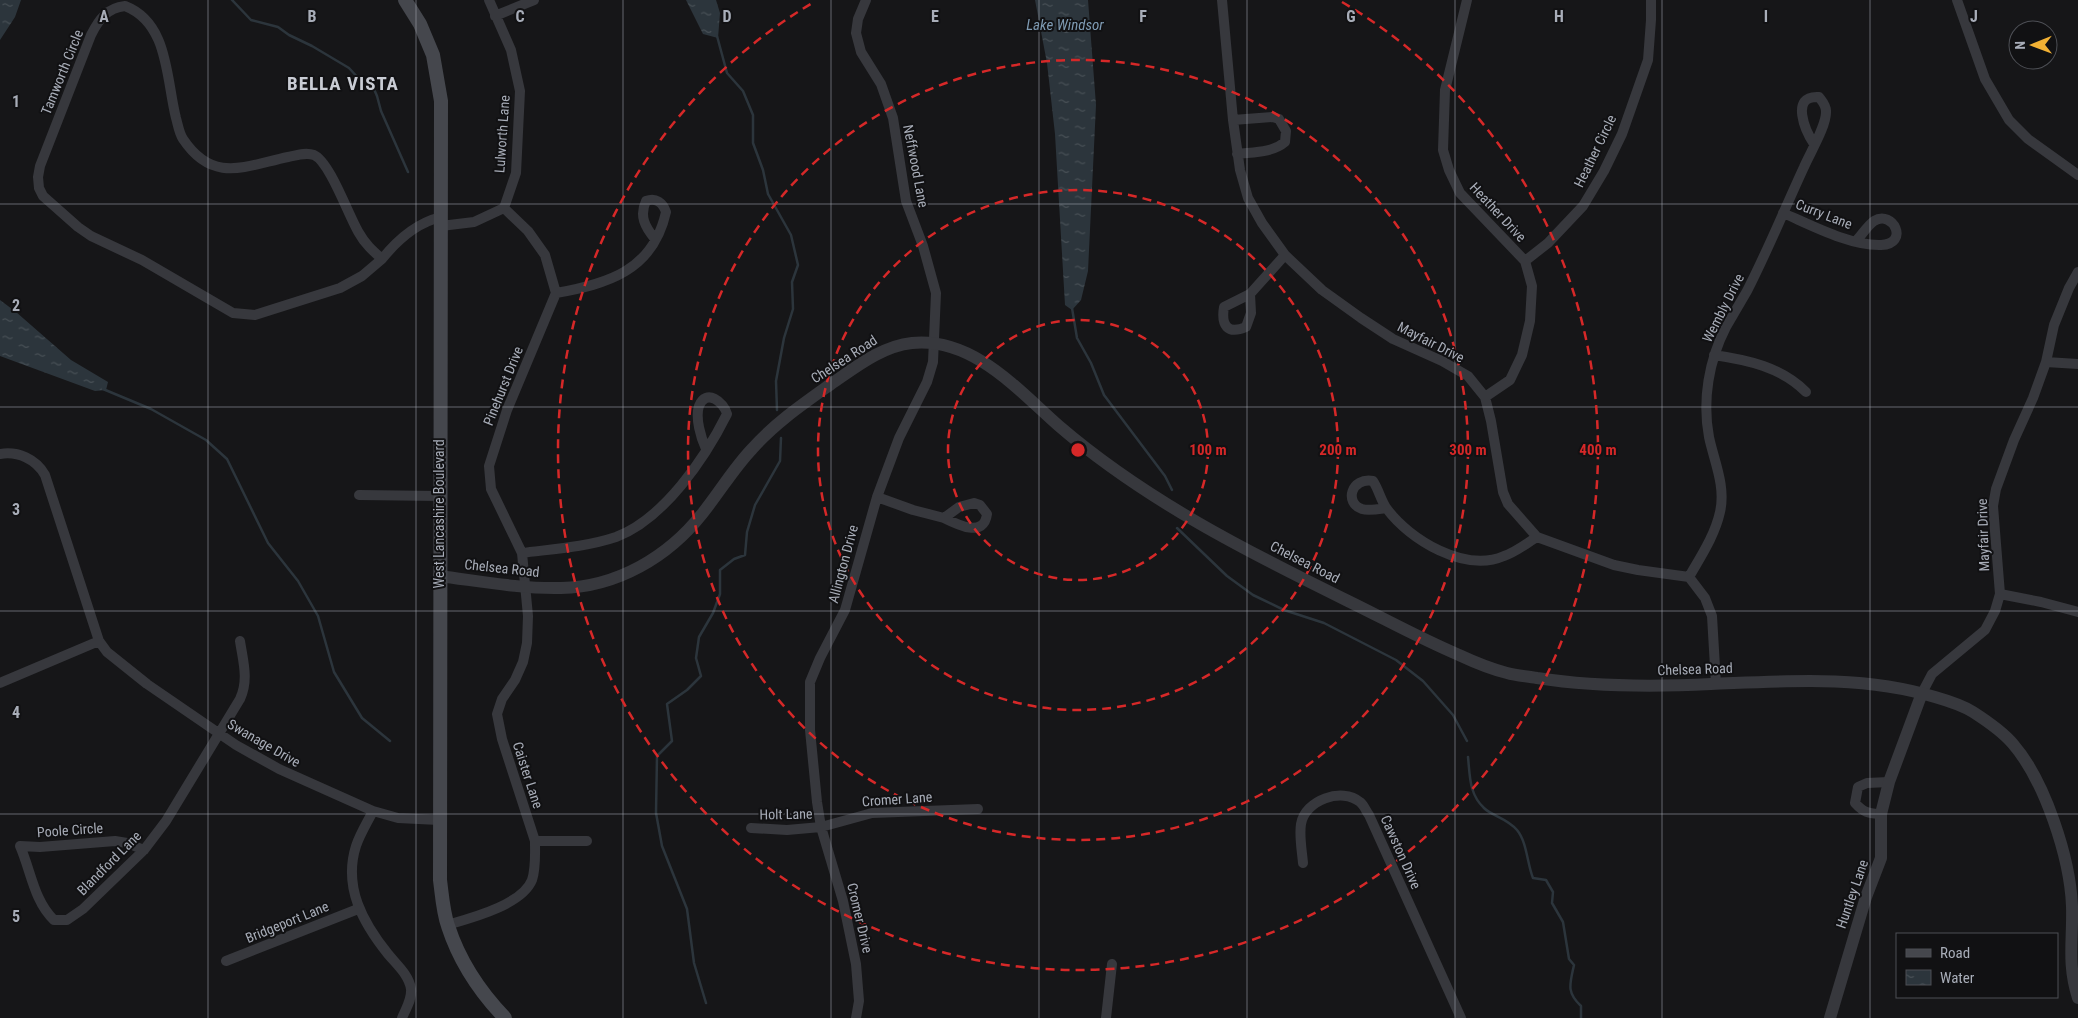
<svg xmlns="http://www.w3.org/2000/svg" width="2078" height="1018" font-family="'Roboto Condensed',sans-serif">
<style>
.water{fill:url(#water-ripples)}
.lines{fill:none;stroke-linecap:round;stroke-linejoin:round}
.stream{stroke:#2c353c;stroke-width:2.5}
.minor{stroke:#37383d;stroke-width:10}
.tertiary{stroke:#37383d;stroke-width:12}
.secondary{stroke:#45474d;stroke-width:14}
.grid{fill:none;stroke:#a8adb8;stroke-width:1;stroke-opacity:0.55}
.ring{fill:none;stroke:#d62828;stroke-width:2.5;stroke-dasharray:9 6}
.labels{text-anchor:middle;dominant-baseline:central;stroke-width:4;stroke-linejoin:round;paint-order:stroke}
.street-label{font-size:14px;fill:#a8adb8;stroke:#111113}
.water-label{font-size:15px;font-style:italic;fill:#7f9bb3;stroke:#111113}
.district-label{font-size:19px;font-weight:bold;letter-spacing:1px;fill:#c9ccd4;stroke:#111113}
.grid-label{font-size:16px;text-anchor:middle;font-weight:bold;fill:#a8adb8;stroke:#111113;stroke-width:4;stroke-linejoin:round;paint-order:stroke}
.centre{fill:#d62828;stroke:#111113;stroke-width:2.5}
.ring-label{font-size:15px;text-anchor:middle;font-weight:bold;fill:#d62828;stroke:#111113;stroke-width:4;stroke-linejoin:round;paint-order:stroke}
</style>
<defs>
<pattern id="water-ripples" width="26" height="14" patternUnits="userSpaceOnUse" patternTransform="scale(1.25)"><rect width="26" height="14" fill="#2c353c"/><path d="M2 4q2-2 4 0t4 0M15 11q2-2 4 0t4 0" fill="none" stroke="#485056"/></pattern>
</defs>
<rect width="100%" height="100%" fill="#161618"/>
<path class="water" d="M0 0H21L15 17 0 40Z
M686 0H716L720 13 718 38 703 34Z
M1035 0H1088L1096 105 1088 271 1081 300 1072 310 1065 305 1055 134 1047 63Z
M0 300 16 312 71 360 108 382 106 390 95 391 0 356Z"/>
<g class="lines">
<path class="stream" d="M232 0 251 20 278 27 289 35 312 46 349 68 360 80H370L377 96 381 111 408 172
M717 36 727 73 743 91 753 115V143L763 170 768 194 791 235 798 265 792 282 793 309 784 338 776 381 777 410
M1072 308 1077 338 1091 363 1104 395 1165 476 1172 490
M103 389 151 409 206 440 227 459 268 543 298 581 318 616 334 672 362 718 390 741
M1177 528 1227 576 1253 595 1284 610 1324 623 1396 660 1423 681 1453 715 1467 741
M1468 757C1470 776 1469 794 1484 808 1492 816 1507 818 1517 830 1527 842 1527 863 1533 878L1546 880 1553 892 1552 903 1563 922 1569 959 1574 965C1570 984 1566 992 1581 1006V1018
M706 1003 694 963 687 909 662 846 656 813 657 756 672 741 667 704 687 690 701 676 696 658 699 637 713 613 720 594V570L734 559 745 555 747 532 755 505 780 461 781 438"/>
<path class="minor" d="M1222 0 1233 120 1240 170 1248 198 1262 223 1285 255 1322 290 1361 318 1393 339 1442 361 1468 376 1485 397 1491 421 1503 492 1508 504 1537 537 1614 565 1638 570 1689 577 1705 598 1712 616 1716 684
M1467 0 1445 90 1443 150 1449 170 1460 193 1525 261 1532 286 1530 321 1522 355 1510 380 1485 397
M1957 0 1985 79 2009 120 2028 139 2078 175
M125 6C169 23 166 79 176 118 178 125 179 133 183 139 213 184 245 166 288 157 297 155 306 152 314 155 330 162 349 217 359 233 365 244 373 251 382 259L362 276 340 288 255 315 233 313 142 260 91 236 78 227 43 196 39 188 38 177 40 166 91 35C99 19 107 8 125 6Z
M495 16 534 0
M1233 120 1273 117 1279 119 1286 131 1285 142C1272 153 1253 152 1237 154
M1783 213C1811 225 1850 246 1881 245 1910 244 1893 209 1874 221 1867 226 1862 235 1856 241
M441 226 474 222 504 208 516 173 520 91 511 50 489 0
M382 259C398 239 416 223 441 217
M1525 261 1548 243 1583 206 1604 171 1622 134 1648 60 1651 20V0
M556 293C607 284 653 271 666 212 663 203 656 197 646 201 639 216 645 227 655 239
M1250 294 1251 313 1246 327C1227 335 1221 325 1224 307L1250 294 1285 255
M1714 355C1748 360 1781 367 1806 392
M2046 362 2078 364
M0 454C18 451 36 459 45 475L99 641 0 683
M359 495 439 496
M877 497 913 510 944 518
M974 503 980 505 987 514C984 538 958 525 944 518L959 507Z
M1386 508C1379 509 1369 511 1362 509 1344 503 1351 477 1373 481 1379 490 1381 501 1387 509 1410 540 1465 573 1504 556 1516 552 1527 543 1537 537
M522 553C553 549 586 547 616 537 664 519 705 458 727 414 724 402 706 388 699 406 695 418 701 438 706 449
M1689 577C1701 556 1715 535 1720 512 1726 486 1714 461 1709 437 1702 400 1709 360 1726 327 1733 315 1740 303 1747 291 1768 250 1785 208 1804 167 1810 153 1827 125 1826 111 1826 105 1822 101 1819 97 1789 95 1806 132 1814 144
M2000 594 2041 602 2078 612
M99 641 107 652 147 684 236 745 279 769 373 811 398 818 439 820
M1922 693 1932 674 1985 630 1995 611 2000 594 1993 506 1996 489 2014 440 2033 398 2046 362 2054 325 2069 288 2078 272
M373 811C367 823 360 834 356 846 343 887 363 923 388 954 397 965 409 975 411 989 412 1000 406 1008 402 1018
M1881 814C1869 814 1863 812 1855 803L1858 787 1867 783 1889 782
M751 828 787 830 821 827 872 813 978 809
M535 841H587
M144 850 127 843 115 841 40 847 20 846C31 871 34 901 54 920H67L83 909 144 850 166 821 240 699C249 680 243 661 240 641
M1303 863C1302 851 1299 836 1301 824 1305 800 1342 787 1360 802 1364 805 1366 811 1369 815L1461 1018
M447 925C471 918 522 905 532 880 536 868 535 854 535 841L502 739 497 714 502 699 515 680 523 662 527 643 528 616 522 553 491 489 489 466 507 410 556 293 545 255 528 231 504 208
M226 961 358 909
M856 1018 859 1001 856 964 843 901 821 827 817 802 810 730V682L820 658 845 610 877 497 899 438 927 382 933 362 936 293 923 246 906 201 893 118 881 84 861 52 856 33 858 19 866 0
M1106 1018 1112 964"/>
<path class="tertiary" d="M439 576C479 581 521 589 561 588 617 587 668 557 702 514 719 493 733 469 752 449 775 423 803 404 831 384 856 367 882 346 912 343 973 337 1018 390 1059 426 1145 500 1248 552 1348 601 1385 619 1421 639 1459 655 1474 662 1491 669 1507 673 1517 676 1527 676 1537 678 1595 687 1653 687 1711 684 1787 681 1862 675 1935 697 1949 701 1962 705 1973 712 1987 721 2003 732 2013 744 2045 781 2070 858 2072 906 2073 941 2067 963 2078 998
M1830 1018 1866 897 1881 858V814L1889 782 1922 693"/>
<path class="secondary" d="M405 0 420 24 433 55 441 101 440 880C442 895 443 912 448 926 459 960 480 992 505 1018"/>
</g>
<path class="grid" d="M208 0V1018M416 0V1018M623 0V1018M831 0V1018M1039 0V1018M1247 0V1018M1455 0V1018M1662 0V1018M1870 0V1018M0 204H2078M0 407H2078M0 611H2078M0 814H2078"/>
<g class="ring">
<circle cx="1078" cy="450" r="130"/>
<circle cx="1078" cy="450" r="260"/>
<circle cx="1078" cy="450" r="390"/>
<path d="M1342 2A520 520 0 1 1 814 2"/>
</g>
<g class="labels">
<g class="street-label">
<text transform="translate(62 72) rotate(-68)">Tamworth Circle</text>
<text transform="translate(502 134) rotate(-86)">Lulworth Lane</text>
<text transform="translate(1595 151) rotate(-64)">Heather Circle</text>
<text transform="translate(916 166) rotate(79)">Neffwood Lane</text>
<text transform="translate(1498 212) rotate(47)">Heather Drive</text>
<text transform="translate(1824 214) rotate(21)">Curry Lane</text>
<text transform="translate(1723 308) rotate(-63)">Wembly Drive</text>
<text transform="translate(1431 342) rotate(27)">Mayfair Drive</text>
<text transform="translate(844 359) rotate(-33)">Chelsea Road</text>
<text transform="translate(503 386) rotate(-68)">Pinehurst Drive</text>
<text transform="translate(439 514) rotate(-90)">West Lancashire Boulevard</text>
<text transform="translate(1983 535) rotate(-92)">Mayfair Drive</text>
<text transform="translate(1305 562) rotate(27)">Chelsea Road</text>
<text transform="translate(843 564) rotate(-75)">Allington Drive</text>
<text transform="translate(502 568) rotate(6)">Chelsea Road</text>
<text transform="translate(1695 669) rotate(-2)">Chelsea Road</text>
<text transform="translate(264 743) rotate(30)">Swanage Drive</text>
<text transform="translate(528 775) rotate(72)">Caister Lane</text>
<text transform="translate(897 799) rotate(-4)">Cromer Lane</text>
<text transform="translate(786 814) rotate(-1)">Holt Lane</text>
<text transform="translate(70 830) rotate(-4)">Poole Circle</text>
<text transform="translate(1401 852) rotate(66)">Cawston Drive</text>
<text transform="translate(109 863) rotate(-45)">Blandford Lane</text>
<text transform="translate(1852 894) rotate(-71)">Huntley Lane</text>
<text transform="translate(860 918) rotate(77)">Cromer Drive</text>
<text transform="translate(287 922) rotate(-22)">Bridgeport Lane</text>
</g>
<g class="water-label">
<text x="1065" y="25">Lake Windsor</text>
</g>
<g class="district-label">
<text x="343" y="83">BELLA VISTA</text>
</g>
</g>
<g class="grid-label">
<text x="104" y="22">A</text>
<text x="312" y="22">B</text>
<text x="520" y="22">C</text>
<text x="727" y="22">D</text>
<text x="935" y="22">E</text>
<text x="1143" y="22">F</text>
<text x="1351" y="22">G</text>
<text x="1559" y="22">H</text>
<text x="1766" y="22">I</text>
<text x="1974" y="22">J</text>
<text x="16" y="107">1</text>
<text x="16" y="311">2</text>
<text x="16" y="515">3</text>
<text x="16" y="718">4</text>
<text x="16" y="922">5</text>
</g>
<circle cx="1078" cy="450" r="8" class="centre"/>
<g class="ring-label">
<text x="1208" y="455">100 m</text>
<text x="1338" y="455">200 m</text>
<text x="1468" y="455">300 m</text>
<text x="1598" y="455">400 m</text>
</g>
<rect x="1896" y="933" width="162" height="65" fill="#111113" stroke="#4d4f55"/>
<rect x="1906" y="949" width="25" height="8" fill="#45474d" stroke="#4d4f55"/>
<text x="1940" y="958" font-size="15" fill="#a8adb8">Road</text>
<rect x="1906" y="970" width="25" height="15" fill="url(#water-ripples)" stroke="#4d4f55"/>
<text x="1940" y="983" font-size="15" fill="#a8adb8">Water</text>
<g transform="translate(2033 45) rotate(269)"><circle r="24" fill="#111113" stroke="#4d4f55"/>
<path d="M0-4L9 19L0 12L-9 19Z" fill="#f2b134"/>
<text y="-8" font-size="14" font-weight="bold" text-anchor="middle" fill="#a8adb8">N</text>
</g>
</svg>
